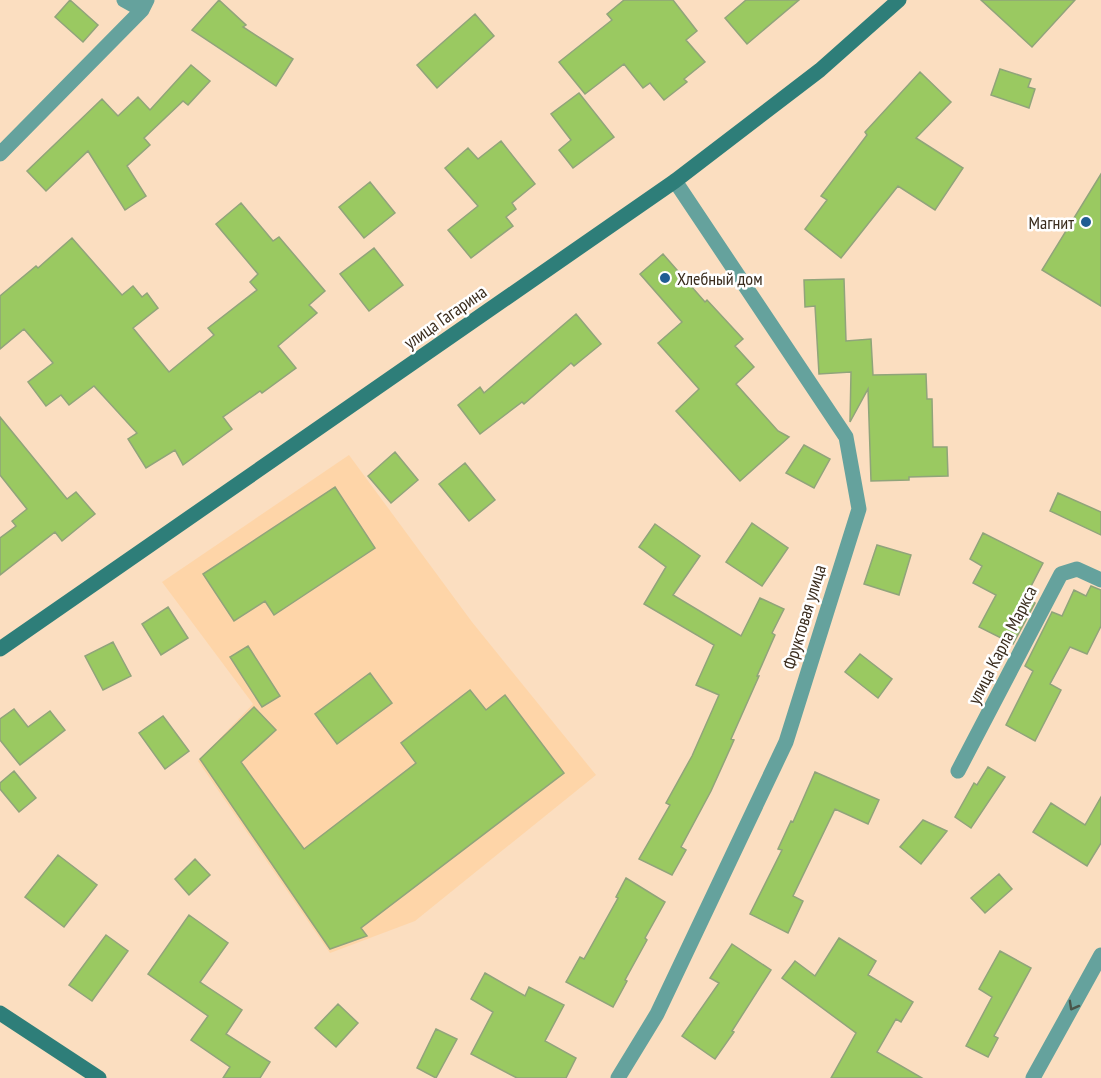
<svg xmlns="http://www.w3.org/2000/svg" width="1101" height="1078" font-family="'PT Sans Narrow',sans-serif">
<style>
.built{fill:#fed5a8}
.building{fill:#9ac961;stroke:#90a47a;stroke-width:1.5}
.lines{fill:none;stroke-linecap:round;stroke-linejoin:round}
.street{stroke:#65a29d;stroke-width:15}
.secondary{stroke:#2e7e79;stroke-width:15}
.oneway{stroke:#49554a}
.poi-dot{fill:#205d93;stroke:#fff;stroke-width:2}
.labels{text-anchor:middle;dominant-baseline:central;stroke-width:5;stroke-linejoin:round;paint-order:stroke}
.poi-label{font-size:18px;fill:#3a2c1d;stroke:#fff;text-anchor:end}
.street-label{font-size:18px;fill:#3a2c1d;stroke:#fff}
</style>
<rect width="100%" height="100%" fill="#fbdec0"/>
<path class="built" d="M349 455 472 622 596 775 415 921 330 953 198 761 253 704 162 582Z"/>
<path class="building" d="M70 0 98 25 83 42 55 17Z
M219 0 246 25 243 27 293 59 276 86 192 30Z
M624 0H673L697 31 686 40 705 62 684 79 687 82 664 100 650 83 643 88 624 64 585 94 559 62 612 20 607 14Z
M746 0H799L747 44 725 18Z
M981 0H1075L1032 47Z
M475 14 494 36 437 88 417 65Z
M191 65 210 81 188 105 183 101 144 138 150 145 127 166 146 196 125 210 88 151 46 191 27 171 102 99 118 116 138 97 150 110Z
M1000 69 1031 79 1028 87 1035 89 1029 108 991 95Z
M920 72 951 102 916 138 963 168 935 210 898 186 841 258 805 229 827 200 821 196 867 135 865 132Z
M579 93 614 137 573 168 559 150 571 140 551 114Z
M501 141 535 184 512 203 516 209 506 217 513 226 471 258 448 230 478 206 445 168 468 148 478 159Z
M1101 174V306L1042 270Z
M370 182 395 213 364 238 339 207Z
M241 203 273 241 279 237 325 291 309 305 317 313 278 346 296 368 262 393 260 391 223 417 232 429 183 465 175 450 146 468 128 439 137 433 94 386 69 405 61 395 46 406 28 382 53 363 24 329 0 349V296L36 266 38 268 72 238 122 295 133 286 142 297 147 293 158 308 133 328 169 372 214 335 208 328 257 290 250 282 258 274 216 224Z
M374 248 403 285 369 311 340 274Z
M663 254 705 302 707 300 743 339 735 346 754 367 736 384 778 431 789 437 740 481 676 411 699 389 658 343 682 322 640 274Z
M844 279 846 341 871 339 873 375 926 374 927 399H932L933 447H947L948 476 909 477V480L871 481 868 389 850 422 851 372 819 374 815 306 805 307 804 280Z
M576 314 601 344 574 366 571 363 524 404 522 402 480 434 458 405 480 387 484 393Z
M0 417 67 499 76 492 95 514 62 541 55 532 0 575V538L16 526 12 521 27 509 0 475Z
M804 445 830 459 814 488 786 473Z
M395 452 418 480 391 503 368 476Z
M465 463 495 500 469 521 439 484Z
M335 487 375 548 274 615 265 601 234 621 203 574Z
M1058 493 1101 512V535L1050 511Z
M752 523 788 548 762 586 726 562Z
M655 524 700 556 673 595 741 636 760 598 784 609 772 633 775 635 757 676H759L731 739 734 740 711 791 681 847 686 850 672 875 639 859 670 805 666 803 692 756 719 695 696 685 714 645 644 604 666 567 639 547Z
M983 533 1043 563 1025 598 1035 603 1013 644 979 627 996 595 973 583 982 566 970 559Z
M877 545 911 555 899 595 864 584Z
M1091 586 1101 590V626L1087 654 1070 647 1050 684 1061 690 1035 741 1006 725 1033 671 1025 666 1052 612 1062 616 1074 590 1086 596Z
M168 607 188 638 161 655 142 624Z
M113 642 131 676 103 690 85 656Z
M248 646 280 696 262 707 230 657Z
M860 654 892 679 878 698 845 672Z
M370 673 392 703 337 744 315 714Z
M470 690 486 710 505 695 564 773 361 928 367 936 330 949 200 759 254 707 276 730 241 762 304 849 416 763 401 743Z
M14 709 28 727 50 711 65 730 20 765 0 740V719Z
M163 716 189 751 165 769 139 733Z
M988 767 1005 777 971 828 955 817 974 783 977 785Z
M14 771 36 798 19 812 0 789V783Z
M815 772 879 800 868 824 835 809 793 896 803 901 788 933 750 914 782 850 778 849 791 821 793 822Z
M1101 797V843L1087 866 1033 832 1051 803 1085 825Z
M923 820 947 831 921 864 900 847Z
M58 855 97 885 64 927 25 897Z
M195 859 210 875 189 895 175 879Z
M999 874 1012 889 985 913 971 898Z
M626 878 665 902 645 938 647 940 625 980 627 981 613 1007 566 982 580 957 584 959 618 898 616 897Z
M189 915 228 943 200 982 242 1010 226 1034 270 1062 260 1078H223L230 1067 191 1040 208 1016 148 974Z
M106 935 128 951 92 1001 69 985Z
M839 938 876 961 868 975 913 1002 901 1022 896 1019 877 1052 922 1078H831L856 1033 782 978 795 961 815 976Z
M732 944 771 970 732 1031 734 1032 715 1059 682 1036 719 983 710 978Z
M1000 951 1031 968 994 1036 998 1038 988 1057 966 1046 992 997 979 989Z
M485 973 525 996 529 987 564 1005 545 1041 576 1058 566 1078H517L471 1054 493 1012 471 999Z
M338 1004 358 1023 336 1047 315 1028Z
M436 1029 457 1039 436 1078 417 1068Z"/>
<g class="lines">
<path class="street" d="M124 0 142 10
M0 154 142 10 147 0
M958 771 1061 574 1077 569 1101 580
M618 1078 657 1014 786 742 859 509 846 437 675 181
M1033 1078 1101 955"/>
<path class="secondary" d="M0 649 675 181 820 70 899 0
M0 1013 99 1078"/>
</g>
<defs><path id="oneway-chevron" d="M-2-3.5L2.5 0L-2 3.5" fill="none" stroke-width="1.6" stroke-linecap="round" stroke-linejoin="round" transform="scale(1.5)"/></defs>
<use class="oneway" href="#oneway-chevron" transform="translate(1073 1006) rotate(119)"/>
<g class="poi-dot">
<circle cx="1086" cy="222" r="6"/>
<circle cx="665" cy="278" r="6"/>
</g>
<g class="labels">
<g class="poi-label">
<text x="1074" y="222">Магнит</text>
<text x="677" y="278" text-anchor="start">Хлебный дом</text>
</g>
<g class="street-label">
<text transform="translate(445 317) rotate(-35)">улица Гагарина</text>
<text transform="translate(804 617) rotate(-73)">Фруктовая улица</text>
<text transform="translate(1002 645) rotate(-63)">улица Карла Маркса</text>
</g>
</g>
</svg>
